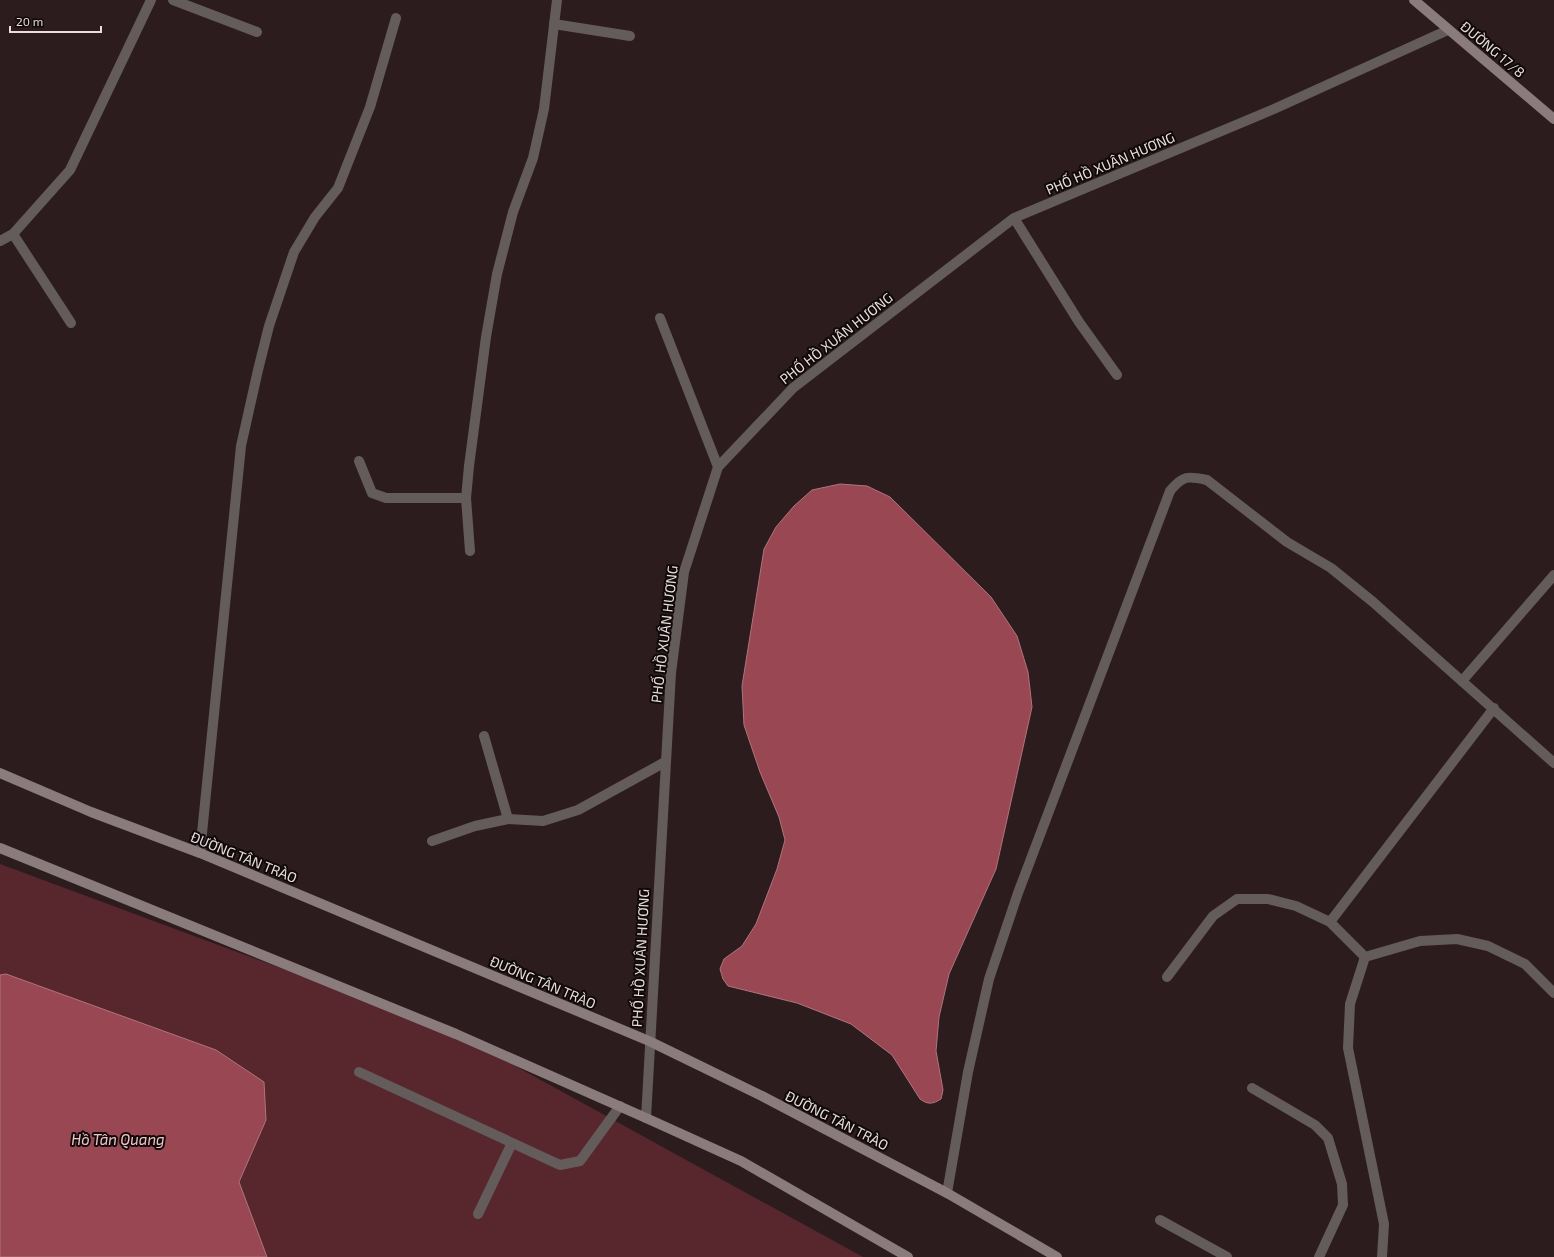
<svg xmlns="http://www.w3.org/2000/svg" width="1554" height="1257" font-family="'Exo 2',sans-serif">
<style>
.green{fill:#58272e}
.water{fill:#984753;stroke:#b0747d}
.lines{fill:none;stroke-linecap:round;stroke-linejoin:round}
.lane{stroke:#645b5b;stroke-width:10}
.street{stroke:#645b5b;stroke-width:10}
.secondary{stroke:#8a7b7c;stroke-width:10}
.labels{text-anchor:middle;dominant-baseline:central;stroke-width:4;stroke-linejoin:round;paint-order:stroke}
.street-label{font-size:14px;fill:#e9ddde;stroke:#100909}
.water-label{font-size:15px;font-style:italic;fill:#f4c3c7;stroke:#100909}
</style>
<rect width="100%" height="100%" fill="#2d1c1e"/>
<path class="green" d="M0 864 455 1033 863 1257H0Z"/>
<path class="water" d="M840 484 867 486 890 497 991 597 1017 636 1028 672 1032 707 996 869 949 974 939 1017 936 1051 943 1090 941 1099C933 1104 928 1105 920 1099L892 1055 851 1024 797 1003 728 986 723 979 720 969 724 959 742 946 756 924 777 869 785 840 779 817 760 772 744 725 742 686 764 549 776 527 794 506 812 490Z
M6 974 216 1050 264 1082 266 1120 239 1182 267 1257H0V975Z"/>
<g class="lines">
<path class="lane" d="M173 0 257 32
M554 24 630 36
M13 234 71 323
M660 318 718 467
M359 461 372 493 386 498H466
M1462 681 1554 575
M484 736 508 819
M359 1072 560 1165 580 1161 620 1106
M1252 1088 1315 1125 1328 1138 1342 1184 1343 1205 1319 1257
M478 1214 512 1143
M1160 1220 1227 1257"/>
<path class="street" d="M1014 218 1079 322 1117 375
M0 241 13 234 70 170 151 0
M470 551 466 498 469 466 486 337 497 274 513 212 533 158 544 109 557 0
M432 841 475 826 508 819 543 821 578 810 665 762
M200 853 241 446 258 370 269 326 294 252 315 217 338 188 370 107 396 18
M1330 922 1494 708
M1365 957 1350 1004 1348 1048 1384 1224 1382 1257
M1365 957 1420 941 1457 939 1488 946 1525 964 1554 993
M1167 977 1213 916 1237 899H1268L1296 906 1330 922 1365 957
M646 1118 671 673 684 572 718 467 793 388 1014 218 1274 109 1448 30
M947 1193 968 1072 989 979 1018 893 1170 491C1183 475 1188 476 1207 480L1287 542 1331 568 1373 602 1554 763"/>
<path class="secondary" d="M1414 0 1554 119
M0 773 91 812 200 853 649 1041 762 1096 947 1193 1057 1257
M0 848 456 1034 646 1118 741 1161 908 1257"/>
</g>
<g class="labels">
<g class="street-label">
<text transform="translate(1493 49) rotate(40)">ĐƯỜNG 17/8</text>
<text transform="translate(1110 163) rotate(-23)">PHỐ HỒ XUÂN HƯƠNG</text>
<text transform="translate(836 338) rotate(-38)">PHỐ HỒ XUÂN HƯƠNG</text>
<text transform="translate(664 634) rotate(-83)">PHỐ HỒ XUÂN HƯƠNG</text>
<text transform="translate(244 857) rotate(22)">ĐƯỜNG TÂN TRÀO</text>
<text transform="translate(640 958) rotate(-87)">PHỐ HỒ XUÂN HƯƠNG</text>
<text transform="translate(543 982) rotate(23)">ĐƯỜNG TÂN TRÀO</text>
<text transform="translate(837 1120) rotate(27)">ĐƯỜNG TÂN TRÀO</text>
</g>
<g class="water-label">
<text x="118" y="1139">Hồ Tân Quang</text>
</g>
</g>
<path d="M10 26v6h91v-6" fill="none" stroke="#e9ddde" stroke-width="2"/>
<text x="16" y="26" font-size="12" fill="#e9ddde" stroke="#100909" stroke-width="3" paint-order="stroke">20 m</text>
</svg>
